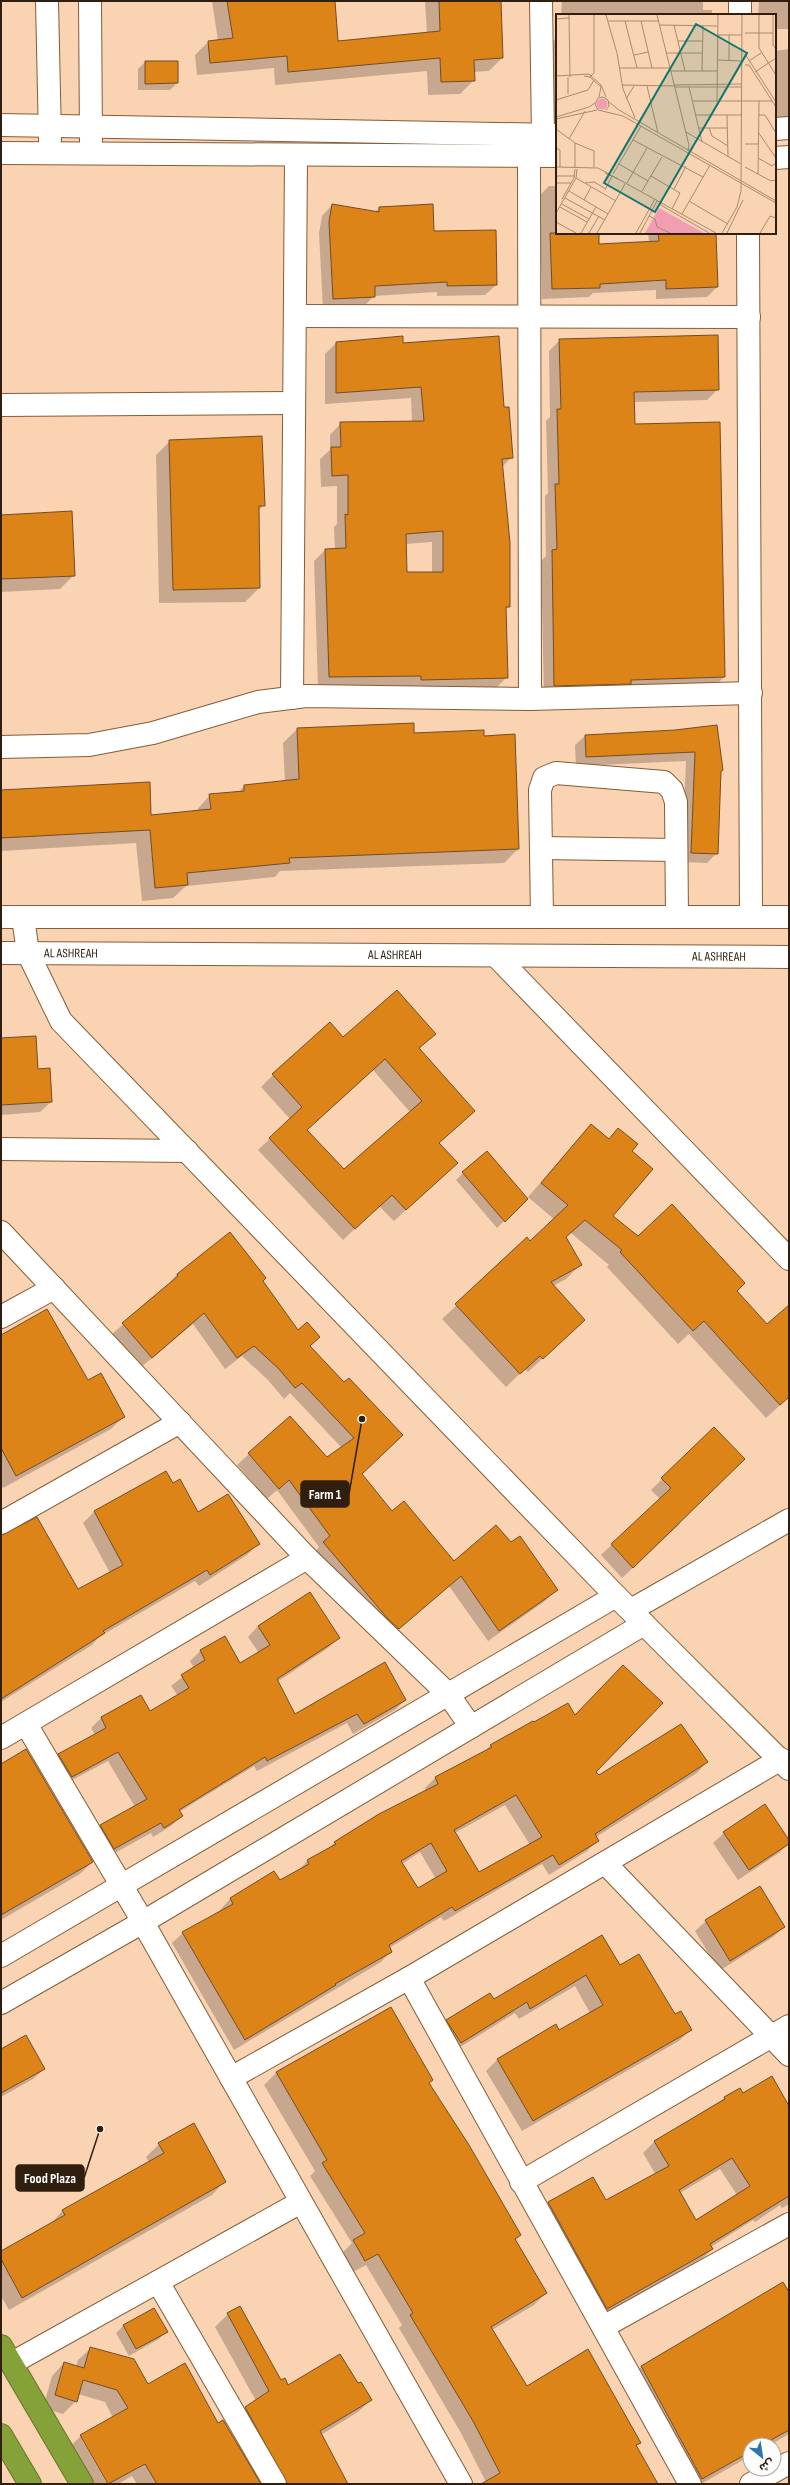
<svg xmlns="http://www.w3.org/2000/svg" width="790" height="2485" font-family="'Sofia Sans Condensed','Noto Sans Arabic',sans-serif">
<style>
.shadow{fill:#0003;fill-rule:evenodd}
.building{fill:#dd8419;stroke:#734c25;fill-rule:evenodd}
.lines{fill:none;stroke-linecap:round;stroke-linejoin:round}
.minor-casing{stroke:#855c36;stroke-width:24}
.highway-casing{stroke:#67742a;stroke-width:24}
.minor{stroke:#fff;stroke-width:22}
.highway{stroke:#85a238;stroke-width:22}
.labels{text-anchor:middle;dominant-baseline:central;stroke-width:3.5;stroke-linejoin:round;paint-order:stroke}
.street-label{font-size:13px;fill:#301f0f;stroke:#fcfcfc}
.inset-road{fill:none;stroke:#a98b71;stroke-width:1}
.view{fill:#0f766e;fill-opacity:0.15;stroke:#0f766e;stroke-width:2}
.inset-edge{fill:none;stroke:#301f0f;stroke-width:2}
.leader{fill:none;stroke:#301f0f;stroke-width:1.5}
.callout-dot{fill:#301f0f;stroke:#fcfcfc;stroke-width:1.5}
.callout{fill:#301f0f;stroke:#301f0f;stroke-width:1.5}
.callout-label{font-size:14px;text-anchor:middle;font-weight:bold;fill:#fff}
</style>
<rect width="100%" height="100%" fill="#f9d3b2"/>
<path class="shadow" d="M212 1H334L337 42 427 34 425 1H500L502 58 489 71 473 72 474 80 460 94 428 95 427 71 275 85 274 68 197 75 195 55 208 42 218 41Z
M562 1H703V10H712V15H561Z
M759 1H789V29H775V15H758Z
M557 37V131H550L546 49Z
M789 49V119L775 122V51Z
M145 62 177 83 170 90H138V69Z
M549 186H557V233H598V245L649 242 648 233H715L717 287 707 297 656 299V290L593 293 589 297 542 299 539 196Z
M332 205 375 212 379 208 433 232 496 285 485 295 437 296V292L374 296 363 307 323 309 319 233 322 216Z
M402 337V344L503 408 512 457 502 467 509 606 505 610 507 677 495 689 410 691V686L318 687 314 561 325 550H335L334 527 337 524V486L321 487 320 459 330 450V435L341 423 412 422 411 398 325 404V354L336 343ZM432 542V573H406L405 544Z
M560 340 718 389 707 400 633 402 634 425 719 423 724 677 713 688 544 696 541 561 546 556 545 496 548 493 546 421 550 417 549 351Z
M170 441 264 505 258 511 259 588 245 602 159 603 156 455Z
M1 516 74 575 60 589 1 592Z
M297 729 483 737 518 849 504 863 280 871 275 877 186 886 173 898 142 901 136 843 1 851V791L150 816 196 811 210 795 238 793 244 786 285 782 283 743Z
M676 731 722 770 720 772 717 853 707 863 682 862 686 761 576 766 575 745 585 736Z
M434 1034 419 1049 474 1111 439 1143 457 1163 394 1221 379 1206 343 1240 258 1150 290 1119 261 1087 273 1075 343 1038ZM373 1070 410 1112 344 1171 306 1130Z
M1 1038 37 1070 51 1102 40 1112 1 1115Z
M591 1125 608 1140 618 1129 631 1151 612 1216 638 1237 736 1291 767 1326 789 1306V1397L766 1418 689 1334 678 1344 607 1267 609 1265 571 1233 566 1237 580 1265 566 1279 553 1286 570 1333 528 1372 525 1369 506 1387 442 1319 527 1239 530 1243 555 1220 528 1197Z
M463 1173 527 1199 497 1228 456 1180Z
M177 1274 262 1281 309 1346 344 1384 349 1380 360 1474 392 1512 454 1562 556 1590 545 1601 488 1641 449 1586 387 1639 313 1554 319 1547 277 1490 267 1499 237 1465 290 1417 327 1459 342 1448 290 1393 284 1399 268 1380 242 1356 225 1369 193 1324 140 1368 112 1334 167 1286Z
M1 1337 88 1381 124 1416 111 1429 3 1488 1 1484Z
M714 1428 679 1525 622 1578 601 1555 660 1499 651 1490Z
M166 1473 172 1485 198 1514 259 1543 247 1555 199 1586 195 1581 99 1637 92 1645 1 1702V1536L78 1591 110 1573 83 1523 94 1512Z
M309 1593 339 1638 328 1648 277 1682 295 1715 405 1700 395 1710 353 1734 347 1723 257 1771 254 1766 179 1812 182 1816 171 1826 153 1837 151 1833 104 1859 90 1836 101 1825 135 1807 108 1761 61 1786 48 1765 59 1754 95 1735 91 1728 101 1718 141 1696 150 1712 178 1696 171 1686 194 1668 190 1661 200 1651 225 1638 240 1664 259 1653 248 1637 258 1626Z
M491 1745 595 1772 599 1777 707 1762 697 1773 596 1837 598 1840 587 1851 549 1875 542 1864 444 1921 441 1917 389 1948 391 1951 381 1962 234 2050 172 1943 183 1933 221 1912 220 1910 230 1899 273 1872 279 1882 297 1872 307 1861 327 1850 335 1842 426 1791 425 1788 435 1778 485 1751ZM505 1805 530 1845 479 1873 455 1833ZM420 1852 436 1879 417 1890 402 1864Z
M1 1765 92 1862 80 1874 1 1920Z
M724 1833 789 1841V1843L779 1853 738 1880 713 1843Z
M706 1921 784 1927 773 1937 719 1971 695 1931Z
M602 1937 620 1967 690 2030 679 2041 522 2131 486 2071 497 2060 555 2026 559 2032 590 2013 575 1986 519 2019 515 2013 449 2054 436 2032 447 2021 494 2001Z
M391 2008 432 2080 428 2084 520 2235 514 2241 546 2293 534 2305 492 2330 526 2387 640 2442 635 2447 657 2484H487L461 2433 399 2328 402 2325 366 2265 353 2272 342 2253 352 2243 310 2176 315 2171 264 2085 276 2073Z
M1 2050 44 2069 33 2079 1 2097Z
M739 2089 742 2095 789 2111V2204L782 2208 780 2205 755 2222 753 2220 711 2247 712 2249 700 2261 596 2319 537 2214 548 2203 593 2178 606 2201 656 2175 643 2153 654 2142ZM720 2169 737 2195 696 2221 680 2193Z
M159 2144 225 2181 212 2195 9 2310 1 2296V2252L50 2225 63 2210 149 2162 146 2157Z
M783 2284 789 2294V2434L770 2445H750V2456L701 2484H685L629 2380 641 2367Z
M154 2309 166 2332 159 2339 129 2356 116 2333 123 2326Z
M228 2314 280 2382 288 2387 358 2385 371 2400 358 2412 321 2435 347 2484H270L233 2420 256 2401 215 2327Z
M91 2348 148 2385 218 2424 259 2484H137L132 2476 118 2484H109L83 2438H81L107 2484H89L68 2448 81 2436 113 2418 105 2402 78 2394 76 2401 63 2414 43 2408 52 2376 64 2363 76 2367 78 2360Z"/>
<path class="building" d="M227 1H335L338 41 440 31 439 1H501L503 58 474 60 475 81 441 82 440 58 288 72 287 56 210 63 208 41 233 38Z
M145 61H178V83L145 84Z
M332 204 379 212V207L433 204 434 231 496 230 497 285 447 286V282L375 286V297L333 299 329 222Z
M550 233H599V244L659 241 658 233H716L718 287 666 289V280L600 284V288L552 289Z
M718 335 719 390 634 392 635 424 720 422 725 677 631 680V684L554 686 552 550 557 549 555 484H559L557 409H561L559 339Z
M403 336V343L499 336 504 407H509L513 458 502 459 510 543V607H506L508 678 421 680V676L329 677 325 549 346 548 345 514 348 515V475L332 476 331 447H341L340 422 424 421 421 387 336 393V342ZM443 531V572H407L406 534Z
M262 436 265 506H259L260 588 173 590 169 440Z
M72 511 75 576 1 579V515Z
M414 723V733L484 730V736L515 734 519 849 289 858 290 863 187 873 188 885 155 888 150 830 1 838V790L150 782 151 815 211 809 209 794 244 791V785L299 779 297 728Z
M717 725 723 770 721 771 718 854 691 853 695 752 586 757 585 735 675 730Z
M397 990 436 1034 419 1048 475 1111 439 1143 458 1163 406 1210 392 1195 355 1229 269 1138 302 1107 272 1074 330 1022 343 1037ZM385 1059 422 1101 344 1169 307 1130Z
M36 1036 38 1069 50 1068 52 1102 1 1105V1038Z
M591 1124 609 1139 618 1128 638 1144 632 1151 653 1169 613 1216 638 1236 672 1204 745 1283 737 1291 767 1324 789 1305V1397L780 1405 704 1321 693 1331 620 1252 622 1250 585 1220 566 1237 582 1265 551 1282 585 1320 543 1359 540 1356 520 1374 455 1304 527 1237 530 1241 568 1205 541 1183Z
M487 1151 528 1199 505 1222 462 1172Z
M230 1232 266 1278 263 1281 298 1330 307 1322 320 1337 310 1346 344 1382 349 1378 403 1435 362 1474 392 1511 404 1501 454 1561 496 1525 511 1542 520 1536 558 1590 499 1631 461 1576 399 1629 388 1619 323 1542 330 1536 289 1480 279 1489 248 1453 290 1416 327 1457 354 1438 302 1383 295 1388 279 1369 254 1346 237 1358 204 1313 152 1358 122 1323 178 1276 177 1274Z
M47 1309 88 1380 101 1373 125 1417 16 1476 1 1448V1335Z
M714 1427 745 1459 633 1568 611 1544 671 1488 661 1478Z
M166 1471 173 1483 180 1479 198 1512 228 1494 260 1544 210 1575 207 1570 103 1631 105 1633 1 1699V1535L37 1517 78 1589 123 1565 94 1511Z
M310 1592 340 1638 277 1679 295 1714 385 1662 406 1700 364 1724 357 1714 267 1761 265 1757 179 1810 183 1816 164 1828 161 1823 114 1849 100 1825 147 1799 118 1752 72 1777 58 1754 106 1728 101 1717 141 1695 150 1711 189 1688 181 1675 205 1660 200 1650 225 1636 240 1663 270 1645 258 1626Z
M623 1665 663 1703 596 1772 599 1775 681 1724 708 1762 595 1834 599 1841 559 1865 553 1855 455 1911 452 1907 389 1945 392 1952 335 1984 336 1985 245 2040 182 1932 233 1904 230 1898 274 1871 280 1880 309 1864 307 1860 336 1844 334 1842 379 1814 438 1784 435 1777 492 1747 490 1745 533 1721 534 1722 568 1703 575 1715ZM516 1795 542 1837 479 1872 454 1830ZM431 1843 447 1871 418 1888 401 1861Z
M26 1749 93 1862 1 1915V1764Z
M765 1804 789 1840V1844L749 1870 723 1832Z
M760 1886 785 1927 730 1961 705 1920Z
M602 1935 620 1965 639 1954 675 2014 681 2011 692 2030 533 2121 497 2059 556 2024 559 2030 603 2005 586 1975 530 2009 527 2002 461 2043 446 2020 490 1993 494 1999Z
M391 2007 433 2080 429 2083 469 2145 521 2235 515 2239 547 2293 491 2327 527 2386 588 2349 641 2443 636 2445 658 2484H481L500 2473 473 2421 410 2315 413 2313 378 2254 365 2261 353 2240 365 2233 322 2163 327 2160 276 2072Z
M26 2035 45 2069 1 2093V2049Z
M772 2076 789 2106V2196L710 2244 713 2249 607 2309 548 2202 593 2177 606 2200 669 2166 654 2141 725 2099 724 2097 740 2088 743 2093ZM732 2158 750 2186 696 2220 679 2190Z
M194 2123 226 2182 22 2298 1 2259V2251L65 2215 62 2210 164 2153 158 2143Z
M783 2282 789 2292V2430L762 2445H750V2452L702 2479 641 2366Z
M240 2306 281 2380 285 2378 288 2385 340 2354 358 2383 361 2382 372 2400 320 2431 348 2484H287L245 2407 269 2391 227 2313Z
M154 2308 168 2332 136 2349 123 2325Z
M90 2347 134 2359 148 2384 185 2363 218 2423 223 2420 261 2484H157L145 2464 108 2484 80 2435 128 2408 117 2390 83 2380 77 2402 55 2395 64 2362 84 2368Z"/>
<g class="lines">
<g class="minor-casing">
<g id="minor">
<path d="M47 1 50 140"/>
<path d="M90 1 91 141"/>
<path d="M541 1 543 136"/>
<path d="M740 1V15"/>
<path d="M1 125 557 135"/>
<path d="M775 129 789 128"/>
<path d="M1 153 557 156"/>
<path d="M529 156 530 699"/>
<path d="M775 158 789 157"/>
<path d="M748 233 751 917"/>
<path d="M295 316 749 317"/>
<path d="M1 405 294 403"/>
<path d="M292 698 296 155"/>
<path d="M1 747 89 745 153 733 258 702 306 696 530 699 751 693"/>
<path d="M541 848 676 850"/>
<path d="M1 917H789"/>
<path d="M23 917 28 953 61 1021 616 1596 789 1769"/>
<path d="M542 917 540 790 544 778 556 773 664 782 672 790 676 802 677 917"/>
<path id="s1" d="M1 953 789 957"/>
<path d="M496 956 789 1259"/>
<path d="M1 1149 187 1151"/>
<path d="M1 1232 307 1558 448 1694 471 1727"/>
<path d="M1 1317 54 1288"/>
<path d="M1 1523 180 1422"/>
<path d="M631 1610 789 1520"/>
<path d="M26 1724 136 1910 461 2484"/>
<path d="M1 1738 307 1558"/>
<path d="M605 1863 789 2055"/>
<path d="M1 1956 616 1596"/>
<path d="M409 1978 690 2484"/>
<path d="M1 2003 143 1922 644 1624"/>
<path d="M231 2078 409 1978 781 1759"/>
<path d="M521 2182 789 2026"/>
<path d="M158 2282 275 2484"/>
<path d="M603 2327 789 2224"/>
<path d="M12 2363 301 2202"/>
<path d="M751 2484 789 2463"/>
</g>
</g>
<g class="highway-casing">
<path id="highway" d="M1 2346 82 2484
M1 2435 30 2484"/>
</g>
<use href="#minor" class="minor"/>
<use href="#highway" class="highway"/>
</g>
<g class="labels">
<g class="street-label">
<text stroke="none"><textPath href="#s1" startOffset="70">AL ASHREAH</textPath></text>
<text stroke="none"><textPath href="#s1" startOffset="394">AL ASHREAH</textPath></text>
<text stroke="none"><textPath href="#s1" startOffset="718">AL ASHREAH</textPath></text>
</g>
</g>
<g transform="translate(556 14)">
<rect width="220" height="220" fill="#f9d3b2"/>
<path d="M40.5 90a5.5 5.5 0 1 1 11 0a5.5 5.5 0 1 1-11 0ZM103 194 148 219H89Z" fill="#f19eb3"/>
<path class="inset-road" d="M13 1 14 63M50 1 61 39 67 75 79 104M101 1 133 131 132 137M203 1V34L220 61M217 1V31L220 35M0 5 13 4M52 7H103M69 7 81 54M85 7 96 54M104 11 161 12M118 11 129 57M189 19H217M161 21H185M173 21V46M122 27H146M110 39H146M189 40 220 88M78 41 92 38M161 46 186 47M193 47 205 39M189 51H193L220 93M64 54H113M114 57H161M146 57 147 12M199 58 220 44M0 62 33 60 45 71 50 83M28 62 34 63 45 73 43 83M34 63 38 59V1M66 71 118 72M118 71 186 70M91 72 102 119M119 73H186M133 73 146 128M12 80V63M70 85 78 72M0 86 32 76 38 66M137 87H216M161 87 162 1M53 88 63 96 220 187M50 96 53 92 52 86 47 83 42 84 39 90 42 96 67 102 220 189M140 101H186M171 101 172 143M203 101H209L220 119M0 103 33 93 39 89M0 105 41 96M143 114H172M153 114 156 122 172 132M0 115 19 129V153M130 118 185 150M202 118 220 144M13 125 29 97M77 126 147 163M19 129 38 137V153M189 130H202M0 134 4 136V153M202 144 216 152 220 149M63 150 92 167M0 153 42 154 160 219M189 153 215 167 220 166M49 159 62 165M57 160 85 112M202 160 203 87M0 162H19M95 162 124 179 116 195M20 164 60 187M0 169H15M29 169 38 168 50 175M71 169 91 134M118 175 130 152M49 176 56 162M13 177 52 200M86 177 106 143M9 184 49 206M6 185 18 164 19 155M28 186 35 173M133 187 172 210M6 190 33 205M103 190 153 219M4 193 31 208M0 199 20 164 21 155M126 200 154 151M93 202 99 205 101 213 114 219M0 208 20 219M25 219 40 193M33 219 43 202M41 219 69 170M80 219 99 185M84 219 101 187M166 219 181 193 185 177 186 1M171 219 187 186M204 219 214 202 220 204"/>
<path class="view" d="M140 10 191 39 99 198 48 169Z"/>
<rect width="220" height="220" class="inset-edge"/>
</g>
<path class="leader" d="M362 1419L349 1494M100 2129L84 2178"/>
<g class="callout-dot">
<circle cx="362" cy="1419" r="4"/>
<circle cx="100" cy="2129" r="4"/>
</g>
<g class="callout">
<rect x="301" y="1481" width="48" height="26" rx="4"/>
<rect x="16" y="2165" width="68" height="26" rx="4"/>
</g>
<g class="callout-label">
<text x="325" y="1499">Farm 1</text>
<text x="50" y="2183">Food Plaza</text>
</g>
<rect width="790" height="2485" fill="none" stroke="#301f0f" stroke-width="4"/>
<g transform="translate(762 2457) rotate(150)"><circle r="19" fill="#fcfcfc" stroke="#aaa49d"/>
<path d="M0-3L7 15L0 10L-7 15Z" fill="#2d76aa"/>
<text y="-6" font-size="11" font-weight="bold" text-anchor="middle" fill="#301f0f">ش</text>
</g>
</svg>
